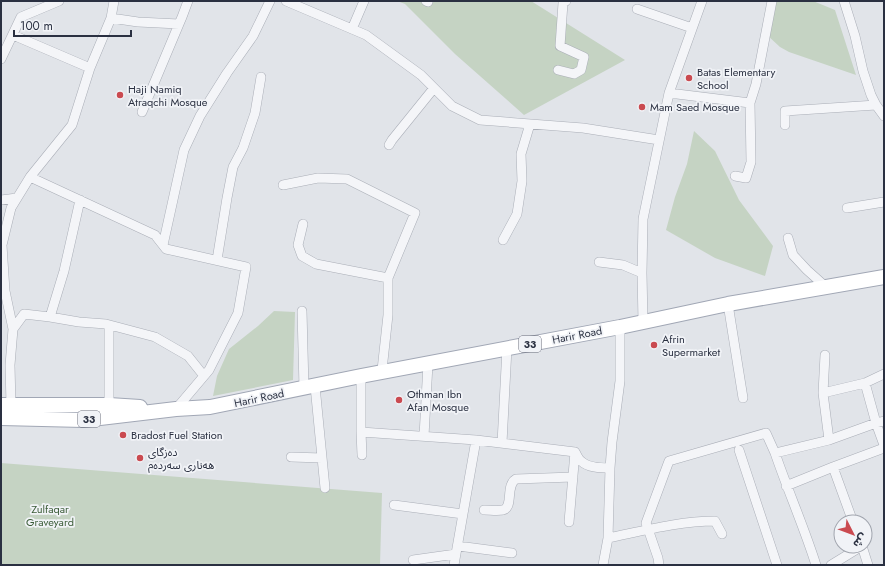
<svg xmlns="http://www.w3.org/2000/svg" width="885" height="566" font-family="Jost,'Noto Sans Arabic',sans-serif">
<style>
.green{fill:#c5d3c3}
.lines{fill:none;stroke-linecap:round;stroke-linejoin:round}
.street-casing{stroke:#aaaeb7;stroke-width:10}
.primary-casing{stroke:#a1a7b5;stroke-width:16}
.street{stroke:#f4f5f8;stroke-width:9}
.primary{stroke:#fff;stroke-width:14}
.poi-dot{fill:#ca4a50;stroke:#f1f3f7;stroke-width:1.5}
.labels{text-anchor:middle;dominant-baseline:central;stroke-width:3.5;stroke-linejoin:round;paint-order:stroke}
.shield{fill:#f1f3f7;stroke:#666a78;stroke-width:1}
.shield-label{font-size:10px;font-weight:bold;fill:#2a3041}
.poi-label{font-size:11px;fill:#2a3041;stroke:#f1f3f7;text-anchor:start}
.street-label{font-size:11px;fill:#2a3041;stroke:#f1f3f7}
.park-label{font-size:11px;fill:#3b5c38;stroke:#f1f3f7}
</style>
<rect width="100%" height="100%" fill="#e1e4e9"/>
<path class="green" d="M397 1H531L625 60 524 115 455 54 405 4Z
M768 1H813L835 10 856 75 789 52 780 47 767 35Z
M694 131 715 151 739 200 773 246 765 276 715 258 666 230 675 197 687 164Z
M274 311 295 312 293 380 213 396 217 376 229 349 258 326Z
M1 463 382 493 380 565H1Z"/>
<g class="lines">
<g class="street-casing">
<path id="street" d="M286 1 366 35 421 75 452 106 480 120 583 128 659 140
M426 1 428 2
M844 1 855 36 863 71 871 95 876 105 884 116
M637 9 692 28
M111 18 138 22 179 24 182 17 188 1
M352 29 364 1
M13 35 90 68
M1 59 21 17 59 1
M558 70 574 74 581 70 584 57 560 46 563 3 566 1
M669 93 750 103 756 84 772 1
M142 112 179 24
M785 125V111L876 105
M389 145 392 140 434 88
M735 176 746 178 751 162 750 103
M30 177 155 235 166 249 246 267 238 313 209 370 176 409
M283 185 318 178 347 179 415 213 388 278
M1 200 17 198
M847 208 884 202
M303 224 298 245 302 256 316 264 388 278V315L382 370 384 372
M788 238 793 255 807 270 826 287
M503 240 517 214 522 181 521 154 530 124
M163 245 184 150 200 116 227 73 253 36 270 1
M217 260 227 198 233 167 243 148 255 113 261 77
M599 262 623 265 642 273
M728 304 743 398
M302 311 304 388
M50 317 79 322 106 324 155 337 188 356 204 376
M643 322 642 273 643 219 669 93 702 1
M13 329 24 314 50 317 64 271 80 200
M825 355 823 393 829 440
M361 376V432L362 455
M865 383 876 423 884 445
M315 386 325 488
M823 393 865 383 884 374
M11 405 10 365 13 329 5 291 2 245 11 208 30 177 72 125 90 68 111 18 114 1
M109 405V325
M361 432 476 440 575 452
M424 436 428 364
M502 443 507 348
M739 450 777 565
M575 452C577 455 578 459 581 461 588 468 601 468 610 468
M775 453C788 491 804 527 816 565
M291 457 322 458
M833 467 853 522
M786 486 833 467 884 448
M394 505 463 514
M484 510C490 510 498 511 503 510 514 507 505 485 516 479L573 477
M569 522 575 452
M608 538C642 531 680 521 715 521L722 534
M458 546 512 553
M862 546 868 565
M413 560 456 554
M454 565 476 440
M603 565 608 538 610 468 612 442 620 381V327
M659 565 658 558 646 523 669 461 766 433 775 453 829 440 876 423 884 421
M831 565 862 546"/>
</g>
<g class="primary-casing">
<path id="primary" d="M1 405H109L140 407
M1 418 83 420 176 409 210 407 361 376 620 327 728 304 884 277"/>
</g>
<use href="#street" class="street"/>
<use href="#primary" class="primary"/>
</g>
<g class="poi-dot">
<circle cx="689" cy="78" r="4"/>
<circle cx="120" cy="95" r="4"/>
<circle cx="642" cy="107" r="4"/>
<circle cx="654" cy="345" r="4"/>
<circle cx="399" cy="400" r="4"/>
<circle cx="123" cy="435" r="4"/>
<circle cx="140" cy="458" r="4"/>
</g>
<g class="labels">
<g class="shield">
<rect x="519" y="336" width="22" height="16" rx="3"/>
<rect x="78" y="411" width="22" height="16" rx="3"/>
</g>
<g class="shield-label">
<text x="530" y="344">33</text>
<text x="89" y="419">33</text>
</g>
<g class="poi-label">
<text x="697" y="72">Batas Elementary<tspan x="697" dy="13">School</tspan></text>
<text x="128" y="89">Haji Namiq<tspan x="128" dy="13">Atraqchi Mosque</tspan></text>
<text x="650" y="107">Mam Saed Mosque</text>
<text x="662" y="339">Afrin<tspan x="662" dy="13">Supermarket</tspan></text>
<text x="407" y="394">Othman Ibn<tspan x="407" dy="13">Afan Mosque</tspan></text>
<text x="131" y="435">Bradost Fuel Station</text>
<text x="148" y="452">دەزگای<tspan x="148" dy="13">هەناری سەردەم</tspan></text>
</g>
<g class="street-label">
<text transform="translate(577 335) rotate(-11)">Harir Road</text>
<text transform="translate(259 398) rotate(-12)">Harir Road</text>
</g>
<g class="park-label">
<text x="50" y="509">Zulfaqar<tspan x="50" dy="13">Graveyard</tspan></text>
</g>
</g>
<rect width="885" height="566" fill="none" stroke="#2a3041" stroke-width="4"/>
<g transform="translate(853 534) rotate(132)"><circle r="19" fill="#f1f3f7" stroke="#a1a5ae"/>
<path d="M0-3L7 15L0 10L-7 15Z" fill="#ca4a50"/>
<text y="-6" font-size="11" font-weight="bold" text-anchor="middle" fill="#2a3041">ش</text>
</g>
<path d="M14 30v6h117v-6" fill="none" stroke="#2a3041" stroke-width="2"/>
<text x="20" y="30" font-size="12" fill="#2a3041" stroke="#f1f3f7" stroke-width="3" paint-order="stroke">100 m</text>
</svg>
